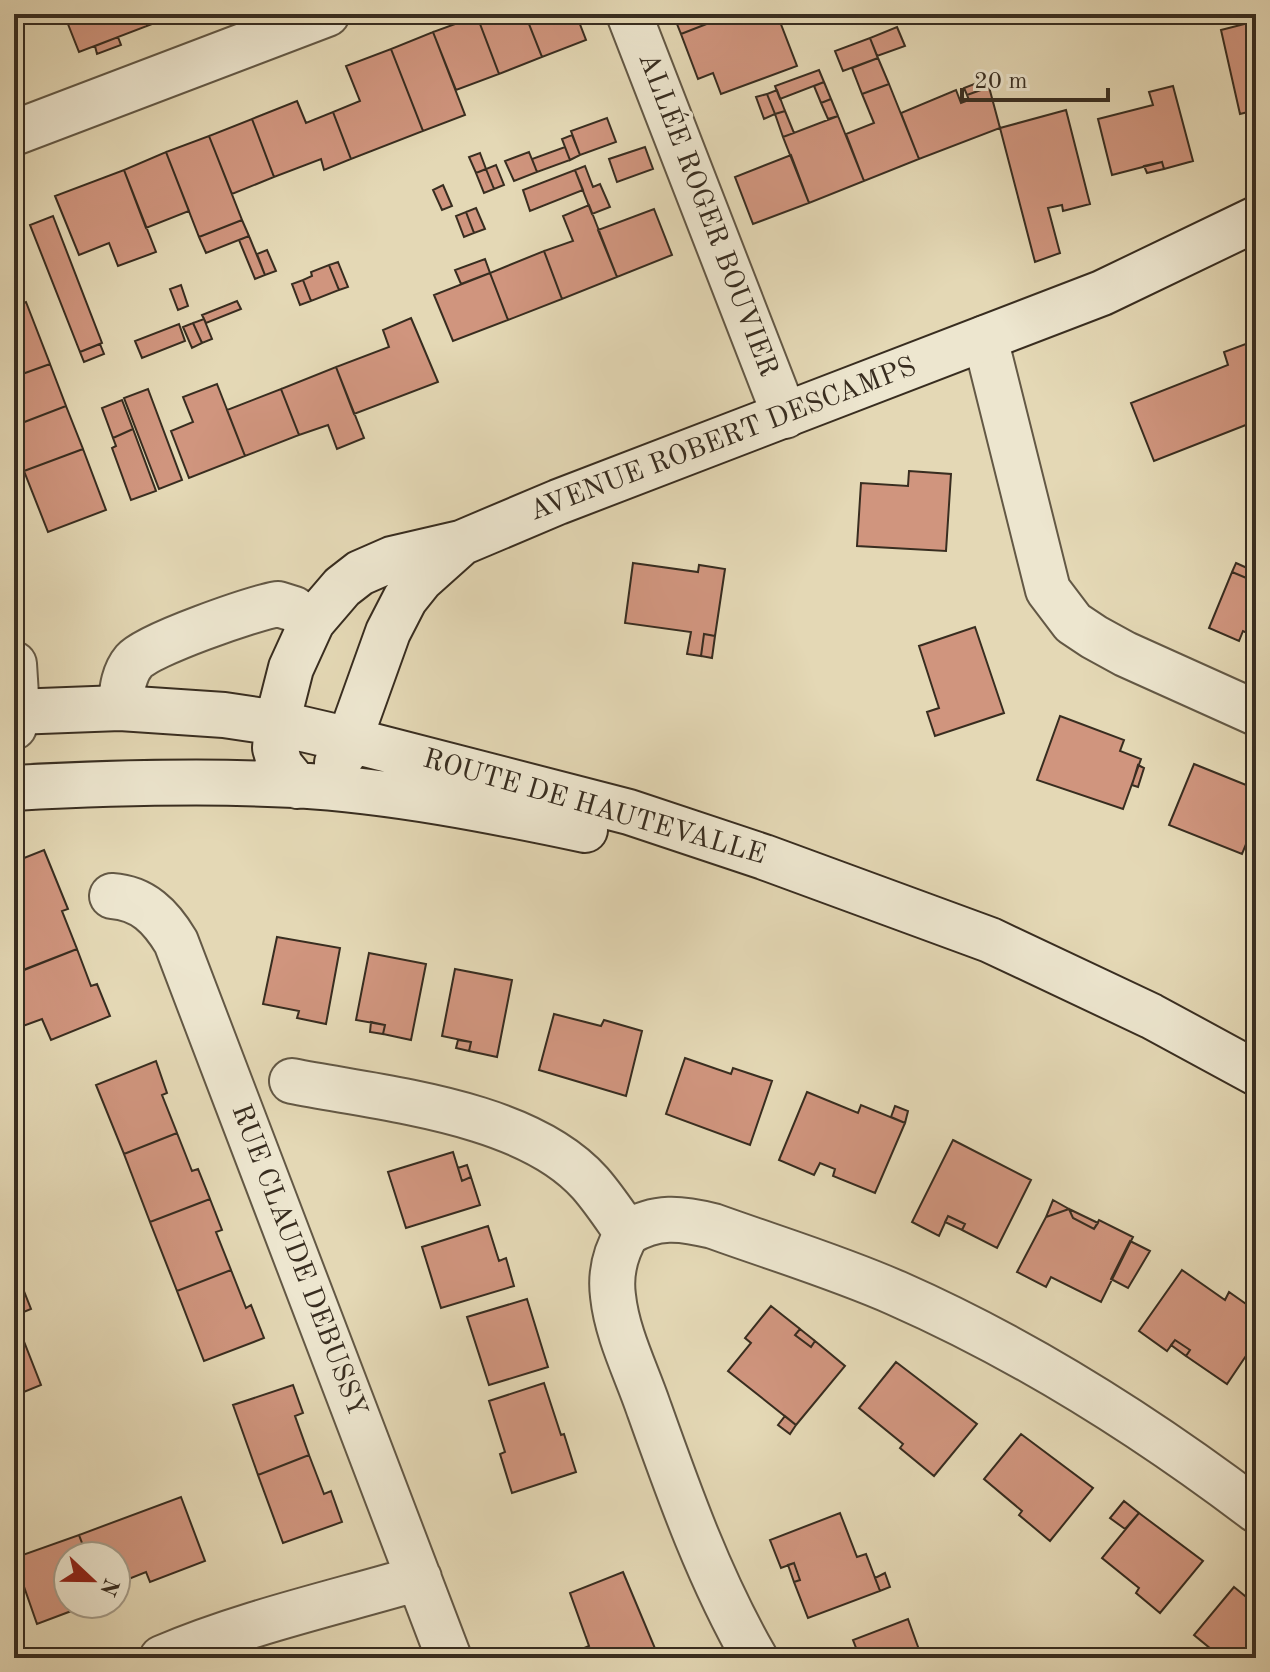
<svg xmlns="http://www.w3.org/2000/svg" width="1270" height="1672" font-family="'Old Standard TT',serif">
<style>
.building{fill:#d0957e;stroke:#382d20;stroke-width:2}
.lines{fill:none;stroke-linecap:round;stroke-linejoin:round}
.street-casing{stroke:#635845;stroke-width:48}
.secondary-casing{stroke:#382d20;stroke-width:48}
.street{stroke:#ede6cf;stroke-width:44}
.secondary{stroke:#ede6cf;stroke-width:44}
.labels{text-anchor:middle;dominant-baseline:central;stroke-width:8;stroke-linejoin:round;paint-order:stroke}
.street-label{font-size:28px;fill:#382d20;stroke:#ede6cf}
</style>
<rect width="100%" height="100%" fill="#e4d8b5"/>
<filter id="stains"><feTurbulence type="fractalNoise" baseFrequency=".0025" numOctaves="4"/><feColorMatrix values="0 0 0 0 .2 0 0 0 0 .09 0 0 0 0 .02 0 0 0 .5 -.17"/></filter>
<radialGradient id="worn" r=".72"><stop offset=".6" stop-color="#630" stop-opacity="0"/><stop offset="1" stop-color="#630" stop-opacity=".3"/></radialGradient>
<path class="building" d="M64 14H143L147 26 79 52Z
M143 14H178L147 26Z
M481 14H525L542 57 499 74 477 16Z
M525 14H576L586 40 542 57Z
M673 14H732L681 34Z
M732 14H777L797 66 721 94 713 73 698 79 681 34Z
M477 16 499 74 456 90 433 32Z
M1256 21V110L1240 114 1221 30Z
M897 27 905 46 877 56 870 38Z
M433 32 465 115 423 131 391 49Z
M118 37 121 45 97 54 95 46Z
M870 38 878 58 843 71 835 51Z
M391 49 423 131 351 159 333 112 360 101 346 66Z
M878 58 889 84 862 94 852 68Z
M819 70 824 82 780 99 775 86Z
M987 79 989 87 967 95 964 88Z
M824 82 831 99 821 103 814 86Z
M889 84 919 159 864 181 846 134 874 123 862 94Z
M1173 86 1193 161 1164 169 1162 162 1112 175 1098 119 1153 105 1149 92Z
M989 87 1000 128 919 159 901 113 956 90 961 103 969 100 967 95Z
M777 90 785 111 775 114 767 94Z
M767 94 775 114 764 119 756 97Z
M831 99 838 116 828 119 821 103Z
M297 101 306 123 333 112 351 159 324 170 321 159 274 177 252 119Z
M1066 110 1090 204 1063 211 1062 205 1048 208 1060 253 1035 262 1000 128Z
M785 111 794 133 783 137 775 114Z
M838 116 864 181 809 203 783 137Z
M607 118 616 142 580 155 571 131Z
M252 119 274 177 232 194 209 136Z
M572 135 580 155 570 160 562 139Z
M209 136 242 220 199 237 166 152Z
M565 147 570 160 537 172 532 159Z
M645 147 653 169 617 182 609 159Z
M166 152 189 211 146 228 124 170Z
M529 152 537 172 514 181 505 161Z
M480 153 486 169 476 173 469 157Z
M791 155 809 203 753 224 735 177Z
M1162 162 1164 169 1147 173 1144 166Z
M496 165 504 185 494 189 486 169Z
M585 166 593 187 600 184 610 207 592 214 575 170Z
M486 169 494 189 484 193 476 173Z
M124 170 156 252 118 266 109 243 79 255 55 196Z
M575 170 583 190 530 211 523 190Z
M443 185 452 206 442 210 433 190Z
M589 205 617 277 562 299 544 251 573 241 563 216Z
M476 208 485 229 474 233 466 212Z
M654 209 672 255 617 277 598 230Z
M466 212 474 233 464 237 456 216Z
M53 216 102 343 80 352 30 225Z
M242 220 249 236 206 253 199 237Z
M249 236 265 275 255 279 239 240Z
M267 250 276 271 265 275 257 254Z
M544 251 562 299 508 320 490 273Z
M485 259 490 273 461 284 455 270Z
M338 262 348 287 339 290 329 265Z
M329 265 339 290 311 301 303 280 312 276 311 272Z
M490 273 508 320 453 341 434 295Z
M303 280 311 301 300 305 292 284Z
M181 285 188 306 178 310 170 289Z
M237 301 241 309 206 323 202 315Z
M26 302 50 364 14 377V307Z
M411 318 438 382 354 414 336 367 389 347 383 330Z
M204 319 212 339 202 343 193 323Z
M193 323 202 343 192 348 183 327Z
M179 324 185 341 142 358 135 341Z
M1251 342 1256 355V421L1154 461 1131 403 1228 365 1224 352Z
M100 344 104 354 84 362 80 352Z
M50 364 66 406 14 426V377Z
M336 367 364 438 337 449 328 425 299 435 281 389Z
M217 384 245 456 189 478 171 431 193 422 183 397Z
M148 389 182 480 159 489 124 398Z
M281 389 299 435 245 456 227 410Z
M122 400 133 429 113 438 102 408Z
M66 406 83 449 24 471 14 445V426Z
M133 429 156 491 131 500 112 448 116 446 113 438Z
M83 449 106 510 48 532 24 471Z
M909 471 951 474 946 551 857 546 861 483 908 486Z
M633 563 698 572 699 565 725 569 715 636 704 634 701 656 687 654 691 632 625 623Z
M1236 563 1256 572V582L1232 572Z
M1232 572 1256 582V637L1243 631 1239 641 1209 628Z
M975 627 1004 713 935 736 927 712 939 708 919 646Z
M704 634 715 636 712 658 701 656Z
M1060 716 1124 740 1120 751 1141 759 1123 809 1037 780Z
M1194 764 1256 789V820L1242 854 1169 825Z
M1138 765 1144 768 1138 787 1132 785Z
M44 850 68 909 62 911 77 949 23 970 14 947V893L21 890 14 873V862Z
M277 937 340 948 326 1024 297 1018 299 1011 263 1004Z
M77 949 91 986 97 984 110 1016 51 1040 42 1019 23 1026 14 1003V974Z
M369 953 426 964 411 1040 383 1034 385 1025 356 1020Z
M455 969 512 980 497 1057 469 1051 471 1042 442 1036Z
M554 1014 601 1026 604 1020 642 1031 626 1096 539 1070Z
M371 1022 385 1025 383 1034 370 1032Z
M458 1040 471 1042 469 1051 456 1048Z
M685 1058 731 1074 733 1068 772 1081 750 1145 666 1114Z
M156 1061 167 1093 162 1095 177 1133 124 1154 96 1085Z
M807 1092 858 1113 861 1105 905 1123 875 1193 833 1176 835 1169 820 1163 814 1175 779 1160Z
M895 1106 908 1111 905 1123 891 1117Z
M177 1133 192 1171 198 1169 210 1199 150 1222 124 1154Z
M953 1140 1031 1180 997 1248 962 1230 965 1224 948 1216 939 1236 912 1222Z
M453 1152 462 1181 471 1177 480 1205 406 1228 388 1172Z
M467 1165 471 1177 462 1181 458 1168Z
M210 1199 222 1230 216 1232 231 1270 177 1291 150 1222Z
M1053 1200 1069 1209 1046 1217Z
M1069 1209 1098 1223 1094 1229 1073 1218Z
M1069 1209 1073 1218 1094 1229 1099 1220 1133 1237 1101 1302 1051 1277 1046 1287 1017 1272 1046 1217Z
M948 1216 965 1224 962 1230 945 1222Z
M488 1226 499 1261 506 1258 514 1286 441 1308 422 1247Z
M1130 1241 1150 1251 1128 1288 1111 1279Z
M14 1266 31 1309 14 1316Z
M231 1270 246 1308 251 1305 264 1338 204 1361 177 1291Z
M1182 1270 1225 1300 1229 1292 1256 1311V1341L1227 1384 1186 1356 1190 1350 1175 1340 1167 1351 1139 1331Z
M527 1299 548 1367 489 1385 467 1317Z
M771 1306 800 1329 795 1335 811 1347 815 1341 845 1366 796 1425 728 1371 751 1343 745 1338Z
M14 1316 41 1385 14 1396Z
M800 1329 815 1341 811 1347 795 1335Z
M1175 1340 1190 1350 1186 1356 1171 1345Z
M896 1362 977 1424 934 1476 900 1448 903 1444 859 1408Z
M544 1383 561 1435 564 1434 576 1472 512 1493 500 1454 505 1452 489 1401Z
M293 1385 303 1413 295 1416 309 1455 258 1475 233 1405Z
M785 1416 796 1425 790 1434 778 1425Z
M1021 1434 1093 1488 1050 1541 1019 1515 1022 1511 984 1479Z
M309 1455 324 1494 331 1491 342 1522 283 1543 258 1475Z
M181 1497 205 1561 150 1582 146 1572 116 1584V1556H87L79 1535Z
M1124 1501 1139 1513 1125 1529 1110 1518Z
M840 1513 857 1557 866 1554 880 1591 808 1618 794 1582 800 1580 794 1563 781 1568 770 1540Z
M1139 1513 1203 1561 1160 1613 1136 1593 1139 1588 1102 1558Z
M79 1535 87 1556H68V1604H73L74 1610 37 1624 14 1558Z
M794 1563 800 1580 794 1582 788 1565Z
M623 1572 659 1658H588L584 1648 589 1646 570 1593Z
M885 1573 890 1587 880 1591 875 1578Z
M1234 1587 1256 1605V1658H1222L1194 1635Z
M908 1619 922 1658H860L853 1640Z"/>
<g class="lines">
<g class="street-casing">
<path id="street" d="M629 14 785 416
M14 133 327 14
M985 338 1048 590 1073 623 1094 637 1125 654 1256 713
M14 664 17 711 14 727
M120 708C122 691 123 674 134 661 147 645 254 608 278 604L294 609 312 622
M112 896C143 898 161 917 176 942L449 1658
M292 1081C383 1099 526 1111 590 1183 604 1199 615 1216 627 1233 656 1215 681 1218 713 1226 774 1248 837 1267 896 1293 1023 1349 1145 1426 1256 1510
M627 1233C615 1253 610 1273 613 1296 617 1334 636 1371 648 1406 679 1493 709 1578 755 1658
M162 1658C244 1623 334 1603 419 1578"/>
</g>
<g class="secondary-casing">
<path id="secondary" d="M14 712 120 708 224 715 277 723 350 740 629 812 764 857 990 940 1151 1016 1256 1073
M337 763 345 752 388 632 405 599 421 579 459 545
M297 786 280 765 275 748 277 723 291 668 312 622 342 587 360 573 392 559 461 543 558 502 1102 293 1256 219
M14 788C108 783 201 780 295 785 393 791 490 810 585 830"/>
</g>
<use href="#street" class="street"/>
<use href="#secondary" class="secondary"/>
</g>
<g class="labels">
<g class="street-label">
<text transform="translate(707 215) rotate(69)">ALLÉE ROGER BOUVIER</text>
<text transform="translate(723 440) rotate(-21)">AVENUE ROBERT DESCAMPS</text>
<text transform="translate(594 808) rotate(16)">ROUTE DE HAUTEVALLE</text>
<text transform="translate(298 1261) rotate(69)">RUE CLAUDE DEBUSSY</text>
</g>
</g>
<rect width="1270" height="1672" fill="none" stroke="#e4d8b5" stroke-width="48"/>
<rect x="16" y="16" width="1238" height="1640" fill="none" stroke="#382d20" stroke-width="4"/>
<rect x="24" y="24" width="1222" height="1624" fill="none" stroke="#382d20" stroke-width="2"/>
<g transform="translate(92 1580) rotate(112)"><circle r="38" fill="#ede6cf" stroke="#a59c89" stroke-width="2"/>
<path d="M0-6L14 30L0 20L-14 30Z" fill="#8f2418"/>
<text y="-12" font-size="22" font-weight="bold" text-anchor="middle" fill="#382d20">N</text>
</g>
<path d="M962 88v12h146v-12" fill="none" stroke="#382d20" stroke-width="4"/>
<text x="974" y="88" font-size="24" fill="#382d20" stroke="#ede6cf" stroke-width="6" paint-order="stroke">20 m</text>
<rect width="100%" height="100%" filter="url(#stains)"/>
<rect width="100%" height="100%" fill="url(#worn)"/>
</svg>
